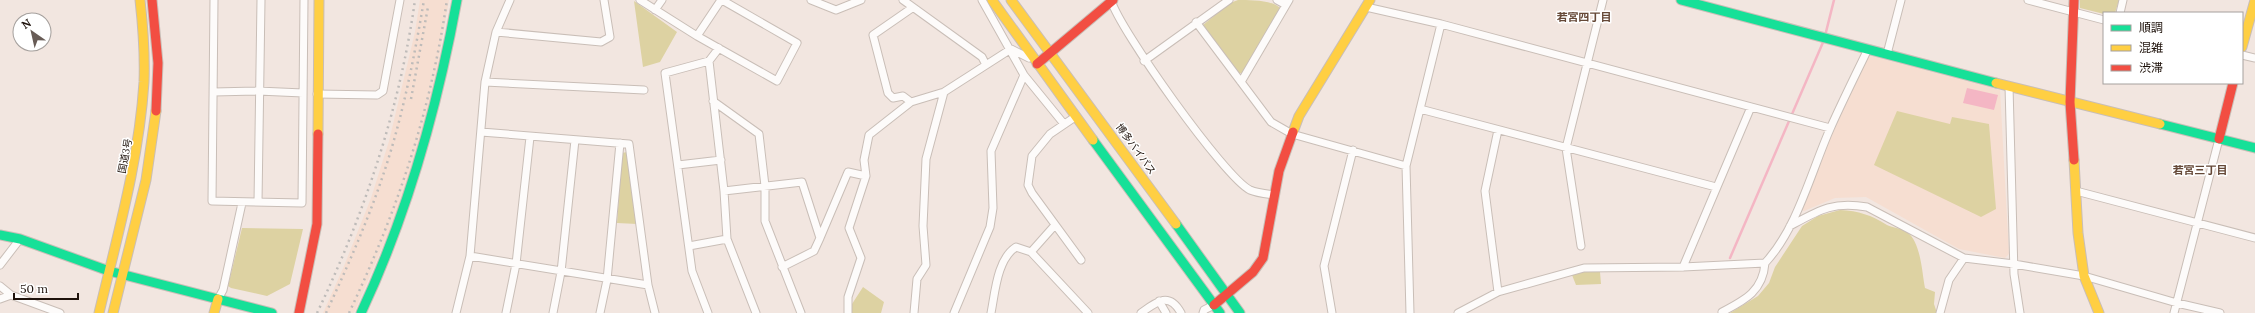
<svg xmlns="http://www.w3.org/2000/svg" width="2255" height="313" font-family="Lora,'Noto Sans JP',serif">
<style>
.built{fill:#f6ded1}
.green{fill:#ddd2a2}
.water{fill:#f4b6c4}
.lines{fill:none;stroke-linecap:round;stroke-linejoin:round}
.stream{stroke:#f4b6c4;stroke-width:2.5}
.street-casing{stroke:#c9beb7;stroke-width:9}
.fast-casing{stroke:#c9beb7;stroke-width:11}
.slow-casing{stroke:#c9beb7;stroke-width:11}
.jam-casing{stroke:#c9beb7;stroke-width:11}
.street{stroke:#fdfbfa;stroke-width:7}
.fast{stroke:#16e098;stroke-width:9}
.slow{stroke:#ffcf43;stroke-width:9}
.jam{stroke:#f24e42;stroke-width:9}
.rail{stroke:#bebbb9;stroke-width:2.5;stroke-dasharray:2 4;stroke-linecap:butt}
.labels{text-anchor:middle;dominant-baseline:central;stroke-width:3;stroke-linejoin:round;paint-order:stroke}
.street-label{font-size:10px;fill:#1e120b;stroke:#fff}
.neighbourhood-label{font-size:11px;font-weight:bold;fill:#654837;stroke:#fff}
</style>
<rect width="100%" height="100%" fill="#f2e6e0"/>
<path class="built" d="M420 0H449L433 93 419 145 396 216 354 313H323L344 266 371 198 389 141 415 32Z
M1871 56 2000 90 2009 254 2005 258 1959 249 1866 197 1835 198 1804 211 1799 209 1865 60Z"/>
<path class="green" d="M1238 0C1251 0 1274 0 1281 9L1243 73H1238L1203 25 1230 3Z
M2080 0H2119L2115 13 2104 14 2080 8Z
M634 1 677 32 660 62 643 67Z
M1897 111 1950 124 1952 117 1989 124 1996 209 1981 217 1874 165Z
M627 152 637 224 617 223 622 153Z
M1840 210C1859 211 1871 215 1887 225 1893 228 1902 228 1907 232 1921 242 1922 273 1925 288L1935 292 1934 304 1937 313H1730L1758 296 1769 283 1775 267 1802 226 1818 216Z
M242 228 303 229 290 284 267 296 231 288 228 286Z
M1587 271 1600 272 1601 284 1576 285 1572 275Z
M863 287 884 302 881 313H852V304Z"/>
<path class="water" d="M1967 88 1998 95 1994 110 1963 103Z"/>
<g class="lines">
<path class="stream" d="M1825 36 1834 0
M1730 258 1824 40"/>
<g class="street-casing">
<path id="street" d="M214 0 212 201 302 203 304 0
M640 0 697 36 777 81 797 43 722 0
M811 0 836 10 861 0
M903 0 982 57 986 65
M982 0 1024 75 1064 124
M1111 0C1119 29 1225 178 1250 190 1257 193 1267 194 1274 195
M1277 0 1286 5
M2028 0 2104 20
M1366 7 1441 24 1830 128
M655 10 662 0
M2120 13 2123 0
M1196 22 1271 122 1292 134 1406 166
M496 32 601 42 610 37 604 0
M697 36 721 0
M1887 54 1901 0
M2242 55 2255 58
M709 61 719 48
M1144 61 1229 0
M485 82 644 90
M1241 82 1289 0
M2009 86 2014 274 2020 313
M214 92 258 91 303 93
M317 94 377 95 383 91 400 0
M713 101 759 134 765 186V221L801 313
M911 102 903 96 893 98 888 93 873 35 912 8
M1420 109 1716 187
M1075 117 1050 134 1032 156 1028 185 1032 193 1081 260
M481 132 629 144 648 285 655 313
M678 165 721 160
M724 191 802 182 820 238 814 251 782 267
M2076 191 2255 238
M258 202 261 0
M1055 225 1031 252 1088 313
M1790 226C1819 210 1833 201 1867 207L1964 258 2014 264 2084 276 2177 303 2220 313
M820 238 848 172 866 176
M689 246 727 239
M1581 246 1566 148 1603 0
M470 256 648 285
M0 265 20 239
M1683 267 1751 107
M0 286 11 295
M1498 292 1485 191 1498 130
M0 299 11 295 60 313
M218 299 223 290 242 203
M1159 301 1166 313
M1722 312C1745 300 1763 291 1765 263
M456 313 470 256 485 82 496 32 510 0
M506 313 516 264 530 137
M553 313 561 272 575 140
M600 313 607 280 620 143
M708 313 692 271 665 73 709 61 724 191 727 239 756 313
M848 313V297L861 258 849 228 866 176 864 160 869 135 911 102 944 92 1011 49 1029 58
M914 313 917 279 926 265 923 226 926 159 944 92
M954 313 990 227 993 208 991 151 1024 75
M991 313C995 293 997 259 1016 247L1031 252
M1141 313C1156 302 1169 291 1181 313
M1203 313 1204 310 1214 305
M1332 313 1324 266 1353 150
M1410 313 1406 166 1441 24
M1458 313 1498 292 1584 268 1683 267 1765 263C1797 229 1811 172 1830 129 1842 102 1855 76 1868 49
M1940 313 1949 280 1964 258
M2174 313 2219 139"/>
</g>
<g class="fast-casing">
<path id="fast" d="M1681 0 1996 83
M2160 124 2255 148
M1093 140 1220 313
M1176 224 1240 313
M0 235 20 239 109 271 272 313
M361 313C408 213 437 109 457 0"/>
</g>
<g class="slow-casing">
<path id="slow" d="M992 0 1093 140
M1011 0 1176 224
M2242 47 2255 0
M1996 83 2160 124
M1293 132 1299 116 1370 0
M318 134 319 0
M2074 160 2078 233 2084 276 2099 313
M99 313C117 237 139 161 144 82 145 55 143 27 140 0
M113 313 146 180 156 111
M214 313 218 299"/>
</g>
<g class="jam-casing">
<path id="jam" d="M152 0 158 63 156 111
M1037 64 1113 0
M2219 139 2233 83
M2074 160 2070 102 2074 0
M1214 305 1253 272 1263 258 1279 171 1293 132
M299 313 317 224 318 134"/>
</g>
<use href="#street" class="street"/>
<use href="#fast" class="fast"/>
<use href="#slow" class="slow"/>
<use href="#jam" class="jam"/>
<path class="rail" d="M411 99 428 7
M317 313C364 215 400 108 415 0
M326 313C352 257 377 200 394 140 407 94 416 47 424 0
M349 313C398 209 430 114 447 0"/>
</g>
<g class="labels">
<g class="street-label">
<text transform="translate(1136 149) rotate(54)">博多バイパス</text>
<text transform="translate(125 156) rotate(-79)">国道3号</text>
</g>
<g class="neighbourhood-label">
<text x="1584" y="17">若宮四丁目</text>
<text x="2200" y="170">若宮三丁目</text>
</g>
</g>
<rect x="2103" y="12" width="140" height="72" fill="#ffffff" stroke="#a5a09d"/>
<rect x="2111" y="25" width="20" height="6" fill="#16e098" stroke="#a5a09d"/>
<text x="2139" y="32" font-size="12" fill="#1e120b">順調</text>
<rect x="2111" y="45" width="20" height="6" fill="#ffcf43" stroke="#a5a09d"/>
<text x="2139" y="52" font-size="12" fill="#1e120b">混雑</text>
<rect x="2111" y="65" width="20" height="6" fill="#f24e42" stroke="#a5a09d"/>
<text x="2139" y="72" font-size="12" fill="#1e120b">渋滞</text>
<g transform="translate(32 32) rotate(326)"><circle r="19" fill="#ffffff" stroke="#a5a09d"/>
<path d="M0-3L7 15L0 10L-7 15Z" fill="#685c56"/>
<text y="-6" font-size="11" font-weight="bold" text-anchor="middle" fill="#1e120b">N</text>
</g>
<path d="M14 293v6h64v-6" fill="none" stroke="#1e120b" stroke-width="2"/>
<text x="20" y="293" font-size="12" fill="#1e120b" stroke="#ffffff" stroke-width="3" paint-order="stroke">50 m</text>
</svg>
